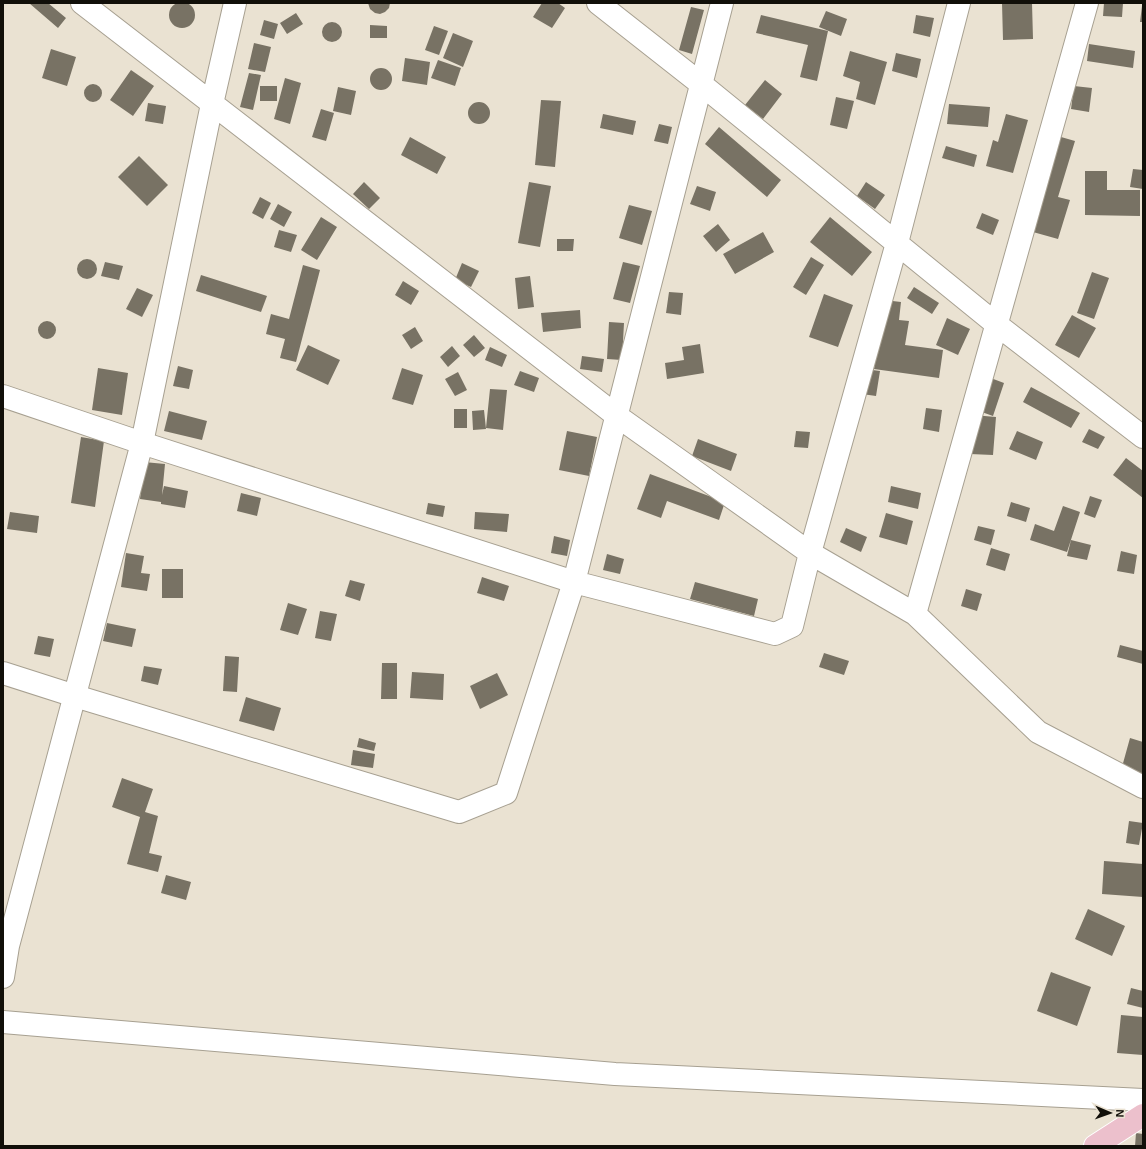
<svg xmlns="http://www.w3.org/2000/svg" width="1146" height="1149" font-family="Helvetica,sans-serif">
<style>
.building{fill:#787264}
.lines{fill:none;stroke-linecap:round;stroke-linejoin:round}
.street-casing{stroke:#a7a091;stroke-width:24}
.primary-casing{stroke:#fff;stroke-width:24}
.street{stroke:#fff;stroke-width:22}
.primary{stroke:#ecc0cc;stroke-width:22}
</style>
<rect width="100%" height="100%" fill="#eae2d2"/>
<path class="building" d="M169 15a13 13 0 1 1 26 0a13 13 0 1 1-26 0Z
M29 3H48L66 18 58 28Z
M368 3H390L389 8 385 12 380 14 375 13 370 9Z
M542 3H558L565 8 552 28 533 17Z
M1002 3H1032L1033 39 1003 40Z
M1104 3H1123L1122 17 1103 16Z
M1142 6 1143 7V22H1140Z
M691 7 704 10 692 54 679 50Z
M826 11 847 19 841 36 819 27Z
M296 13 303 24 287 34 280 23Z
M761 15 828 31 817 81 800 77 808 45 756 33Z
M916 15 934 18 930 37 913 33Z
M264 20 278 24 274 39 260 35Z
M322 32a10 10 0 1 1 20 0a10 10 0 1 1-20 0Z
M370 25 387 26V38H370Z
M434 26 448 31 439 55 425 50Z
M453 33 473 41 463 67 443 58Z
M254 43 271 47 265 72 248 69Z
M1089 44 1135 51 1133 68 1087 61Z
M51 49 76 57 67 86 42 78Z
M850 51 887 62 875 105 856 99 860 82 843 76Z
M896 53 921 59 917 78 892 71Z
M405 58 430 62 427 85 402 81Z
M438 60 461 68 455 86 431 78Z
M370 79a11 11 0 1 1 22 0a11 11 0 1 1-22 0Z
M131 70 154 86 133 116 110 100Z
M249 73 261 75 253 110 240 107Z
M285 78 301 83 290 124 274 119Z
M765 80 782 94 763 119 745 105Z
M84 93a9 9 0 1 1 18 0a9 9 0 1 1-18 0Z
M260 86H277V101H260Z
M1074 86 1092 88 1089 112 1071 109Z
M338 87 356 91 351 115 333 111Z
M836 97 854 101 847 129 830 125Z
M541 100 561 101 555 167 535 165Z
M468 113a11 11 0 1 1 22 0a11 11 0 1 1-22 0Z
M148 103 166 106 163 124 145 121Z
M949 104 990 107 988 127 947 124Z
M321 109 334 113 326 141 312 137Z
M603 114 636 121 633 135 600 128Z
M1006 114 1028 120 1013 173 986 166 993 140 998 142Z
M659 124 672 127 668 144 654 141Z
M719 127 781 180 767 197 705 144Z
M410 137 446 157 437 174 401 155Z
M1061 137 1075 141 1058 197 1070 200 1058 239 1033 232Z
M946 146 977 155 974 167 942 158Z
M139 156 168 185 147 206 118 177Z
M1133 169 1143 170V189L1130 187Z
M1085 171H1107V190H1140V216L1085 215Z
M364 182 380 198 369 209 353 194Z
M529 182 551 186 540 247 518 243Z
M866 182 885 195 875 209 857 196Z
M697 186 716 192 710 211 690 204Z
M260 197 271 203 263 219 252 213Z
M278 204 292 212 284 227 270 219Z
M629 205 652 211 642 245 619 238Z
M982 213 999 220 993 235 976 228Z
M321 217 337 227 317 260 301 250Z
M830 217 872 252 852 276 810 242Z
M718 224 730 240 716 252 703 236Z
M279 230 297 235 291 252 274 247Z
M763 232 774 252 735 274 723 254Z
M557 239H574L573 251H557Z
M811 257 824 265 806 295 793 287Z
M77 269a10 10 0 1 1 20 0a10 10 0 1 1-20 0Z
M105 262 123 266 119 280 101 276Z
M623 262 640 266 630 303 613 299Z
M462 263 479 271 471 287 455 280Z
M303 265 320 270 296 362 280 358 285 339 266 334 271 314 289 319Z
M1092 272 1109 278 1094 319 1077 313Z
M201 275 267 296 261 312 196 291Z
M530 276 534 307 518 309 515 278Z
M403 281 419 291 411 305 395 295Z
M914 287 939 303 932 314 907 298Z
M137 288 153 295 142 317 126 309Z
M669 292 683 293 681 315 666 313Z
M824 294 853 305 838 347 809 337Z
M884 300 901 302 899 320 909 321 905 345 943 350 939 378 874 369Z
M580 310 581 328 543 332 541 313Z
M1072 315 1096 328 1079 358 1055 345Z
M947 318 970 329 958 355 936 345Z
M38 330a9 9 0 1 1 18 0a9 9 0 1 1-18 0Z
M609 322 624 323 622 360 607 359Z
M415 327 423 341 411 349 402 335Z
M474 335 485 348 474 357 463 345Z
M700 344 704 373 667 379 665 363 684 360 682 347Z
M308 345 340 360 328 385 296 370Z
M452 346 460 356 448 367 440 357Z
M490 347 507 355 502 367 485 360Z
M582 356 604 359 602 372 580 369Z
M178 366 193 370 189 389 173 386Z
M98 368 128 373 122 415 92 410Z
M402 368 423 375 413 405 392 399Z
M865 369 880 371 876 396 862 394Z
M520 371 539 378 534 392 514 385Z
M458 372 467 390 455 396 445 379Z
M988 377 1004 383 993 416 976 410Z
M1031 387 1080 413 1071 428 1023 402Z
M490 389 507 390 503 430 486 428Z
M926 408 942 410 939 432 923 429Z
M454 409H467V428H454Z
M484 410 486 429 473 430 472 411Z
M169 411 207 421 202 440 164 431Z
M973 415 996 417 993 455 970 454Z
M1089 429 1105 437 1098 449 1082 442Z
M567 431 597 437 589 476 559 470Z
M796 431 810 432 808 448 794 447Z
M1017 431 1043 442 1036 460 1009 449Z
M81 437 104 441 95 507 71 503Z
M698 439 737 454 731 471 692 456Z
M1126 458 1143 471V498L1113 475Z
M144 462 165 464 162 495 164 486 188 491 185 508 161 504V502L140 499Z
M650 474 725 502 719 520 667 501 661 518 637 509Z
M891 486 921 493 918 509 888 502Z
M241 493 261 498 257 516 237 511Z
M1090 496 1102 500 1095 518 1084 514Z
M1011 502 1030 508 1026 522 1007 516Z
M428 503 445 506 443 517 426 514Z
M1063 506 1080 512 1067 552 1030 540 1035 524 1054 531Z
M10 512 39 516 37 533 7 529Z
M475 512 509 514 507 532 474 529Z
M886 513 913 521 907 545 879 537Z
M978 526 995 530 991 545 974 540Z
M846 528 867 537 861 552 840 542Z
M554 536 570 540 567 556 551 553Z
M1071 540 1091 545 1087 560 1067 556Z
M991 548 1010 554 1005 571 986 565Z
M1121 551 1137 555 1134 574 1117 571Z
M126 553 144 556 141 573 150 574 147 591 121 587Z
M607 554 624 559 620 574 603 570Z
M162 569H183V598H162Z
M482 577 509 586 504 601 477 593Z
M350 580 365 584 360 601 345 596Z
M695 582 758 599 754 616 690 599Z
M966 589 982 594 977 611 961 606Z
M288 603 307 609 298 635 280 630Z
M320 611 337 614 331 641 315 638Z
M107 623 136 629 132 647 103 641Z
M38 636 54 639 50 657 34 654Z
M1120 645 1143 651V664L1117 657Z
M824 653 849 661 844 675 819 667Z
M225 656 239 657 237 692 223 691Z
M382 663H397V699H381Z
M144 666 162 669 158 685 141 681Z
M412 672 444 674 443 700 410 698Z
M497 673 508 695 480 709 470 686Z
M246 697 281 708 274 731 239 721Z
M359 738 376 743 374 751 357 747Z
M1130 738 1143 742V793L1117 785Z
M353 750 375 754 373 768 351 765Z
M122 778 153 789 145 812 158 816 149 853 162 856 158 872 127 864 140 817 112 807Z
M1129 821 1143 823 1139 845 1126 843Z
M1104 861 1143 864V897L1102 894Z
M166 875 191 882 186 900 161 893Z
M1088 909 1125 926 1112 956 1075 939Z
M1051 972 1091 987 1077 1026 1037 1011Z
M1131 988 1143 991V1008L1127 1004Z
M1121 1015 1143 1017V1055L1117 1053Z
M1136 1133 1143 1134V1146H1135Z"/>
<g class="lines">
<g class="street-casing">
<path id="street" d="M82 3 617 416 810 553 897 243 959 3
M598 3 701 84 996 324 1143 437
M3 396 142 443 574 582 775 634 792 626 810 553 915 614 1038 732 1143 787
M915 614 1087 3
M3 673 75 696 459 812 506 793 574 582 722 3
M3 977 8 946 142 443 212 104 235 3
M3 1022 615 1074 1143 1100"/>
</g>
<g class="primary-casing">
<path id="primary" d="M1095 1146 1143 1115"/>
</g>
<use href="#street" class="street"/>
<use href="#primary" class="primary"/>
</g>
<rect width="1146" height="1149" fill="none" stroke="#110f09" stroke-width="8"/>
<g transform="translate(1110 1113) rotate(92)" stroke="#eae2d2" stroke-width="3" paint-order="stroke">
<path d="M0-3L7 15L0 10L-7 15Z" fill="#110f09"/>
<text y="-6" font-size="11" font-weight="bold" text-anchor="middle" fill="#110f09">N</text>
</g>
</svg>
